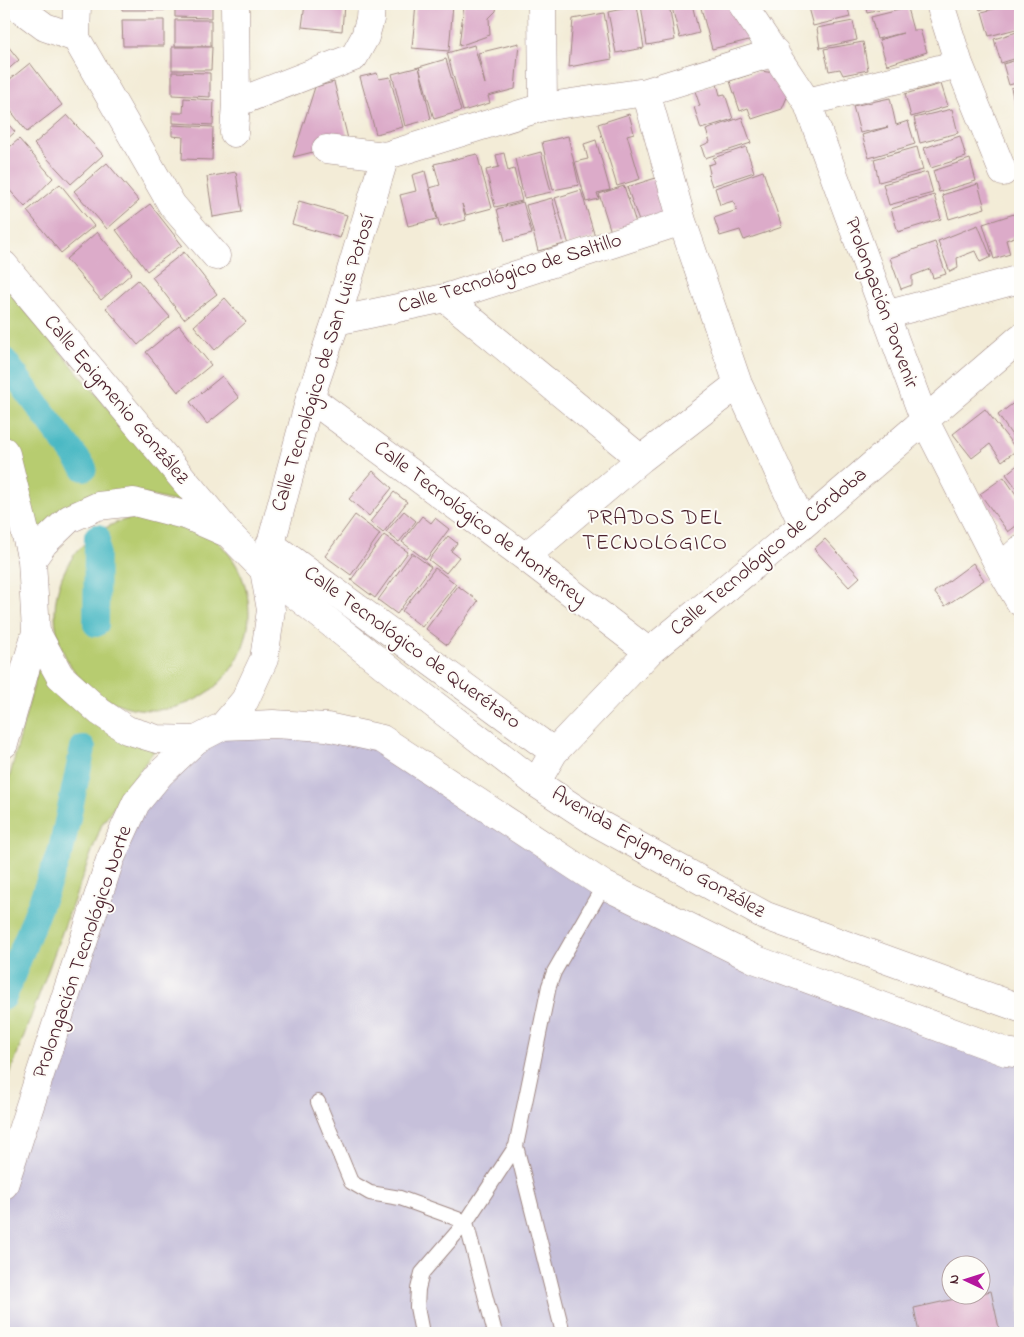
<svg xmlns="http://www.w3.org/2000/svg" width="1024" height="1337" font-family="'Indie Flower',sans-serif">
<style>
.industrial{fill:#c6c0da;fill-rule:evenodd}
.green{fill:#b7cc70;stroke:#80764e}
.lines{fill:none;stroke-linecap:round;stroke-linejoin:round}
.canal{stroke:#4bb9c4;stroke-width:26}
.building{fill:#dcabc9}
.lane-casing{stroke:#9e8681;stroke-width:16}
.street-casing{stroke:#9e8681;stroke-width:29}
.secondary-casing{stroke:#9e8681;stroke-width:29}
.lane{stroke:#fff;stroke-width:14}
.street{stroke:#fff;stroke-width:28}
.secondary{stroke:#fff;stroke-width:28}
.labels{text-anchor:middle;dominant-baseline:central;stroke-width:4;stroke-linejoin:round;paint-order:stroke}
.street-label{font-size:21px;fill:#4a1f2b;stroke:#fdfcf7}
.neighbourhood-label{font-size:22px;letter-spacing:1px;fill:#4a1f2b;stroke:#fdfcf7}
</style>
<rect width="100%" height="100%" fill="#fdfcf7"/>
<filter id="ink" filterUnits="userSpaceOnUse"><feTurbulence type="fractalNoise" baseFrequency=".02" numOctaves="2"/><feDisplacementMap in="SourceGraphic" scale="10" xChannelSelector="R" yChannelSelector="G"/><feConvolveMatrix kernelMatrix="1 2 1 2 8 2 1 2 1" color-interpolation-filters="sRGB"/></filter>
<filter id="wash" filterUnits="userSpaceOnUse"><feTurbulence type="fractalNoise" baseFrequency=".0096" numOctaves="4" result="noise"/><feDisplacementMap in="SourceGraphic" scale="20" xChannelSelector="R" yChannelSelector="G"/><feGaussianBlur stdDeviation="1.12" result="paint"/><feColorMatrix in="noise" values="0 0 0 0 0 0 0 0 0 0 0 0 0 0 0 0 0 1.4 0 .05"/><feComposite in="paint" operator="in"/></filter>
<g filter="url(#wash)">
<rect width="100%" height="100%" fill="#f3ecd7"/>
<path class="industrial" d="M223 726 382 739 604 885 1020 1054V1333H4V1185L136 803ZM952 1264H982V1294H952Z"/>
<path class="green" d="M4 285 190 505 125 490 36 536 17 451 4 436Z
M55 613a97 97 0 1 1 194 0a97 97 0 1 1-194 0Z
M41 657 156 748 102 824 4 1090V798Z"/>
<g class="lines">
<path class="canal" d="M4 360 84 468
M96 624 97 537
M4 997 61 850 83 748"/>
</g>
<g id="blocks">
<path class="building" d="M122 4H165V10H122Z
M175 4H212V18L175 17Z
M305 4H344L342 31 302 27Z
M416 4H453L449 51 412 48Z
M464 4H497L496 11 489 18 490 35 459 46Z
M652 4H669L675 40 647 45 641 5Z
M671 4H692L699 33 680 38Z
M700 4H732L753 39 712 49Z
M807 4H847L850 17 813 26Z
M865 4H904V5L867 13Z
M978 4H997L980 10Z
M1013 4H1020V28L989 36 982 12Z
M637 6 644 48 616 53 608 12Z
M907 8 913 30H920L927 52 887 65 879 40 903 33 877 39 871 17Z
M604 13 612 59 569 67 573 19Z
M122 20H164V46H123Z
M175 20H211V46H175Z
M853 21 857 40 820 48 817 28Z
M1020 31V57L1001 63 994 39Z
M4 41 19 60 4 73Z
M863 42 868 70 843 75 840 69 829 71 824 49Z
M519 43 515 89 488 96 490 103 463 111 447 53 474 45 485 84 478 53Z
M172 47H212L211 70H172Z
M446 59 461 111 434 119 419 67Z
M1020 59V82L1009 85 1003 64Z
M30 63 62 105 27 132 4 102V84Z
M419 67 431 119 405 126 392 74Z
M761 71 774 73 788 95 782 109 752 119 748 108 740 111 730 81Z
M172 72 210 73V97L172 95Z
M377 73 379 79 390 77 403 127 376 134 360 77Z
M334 82 349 143 293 157 315 87Z
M717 84 720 95 725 94 733 119 701 129 694 107 700 106 695 91Z
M941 84 948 106 911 117 905 94Z
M1020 86V112L1017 113 1011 88Z
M184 98 214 100 213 125 173 123V113H183Z
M890 98 896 125 908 121 915 144 869 158 862 135 888 127 860 133 853 106Z
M952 109 958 133 920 143 914 118Z
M629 114 634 133 627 135 640 179 617 186 598 124Z
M67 115 103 155 71 184 34 144Z
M742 117 751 143 705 158 701 146 710 142 706 130Z
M4 119 15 132 4 142Z
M172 125 213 127 212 160 182 159 183 137 172 136Z
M568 136 579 185 553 190 542 142Z
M960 136 966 157 931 168 924 148Z
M19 139 53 178 25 207 4 184V152Z
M596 140 610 190 597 193 599 199 586 202 575 162 588 159 584 144Z
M746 147 754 172 712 186 708 174 710 173 708 165 715 163 713 158Z
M917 147 923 170 879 182 874 159Z
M541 152 551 192 524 198 515 159Z
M504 153 508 171 514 169 522 201 495 207 486 170 499 167 496 155Z
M477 154 492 208 466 215 462 204 466 220 440 227 430 188 440 185 434 164Z
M970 159 976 181 939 192 933 171Z
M107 163 139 201 107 229 74 191Z
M425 171 437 219 408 226 400 195 416 191 412 175Z
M763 171 782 227 744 240 740 230 720 236 714 218 737 210 733 201 720 205 715 188Z
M236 172 242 212 213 217 207 177Z
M927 172 933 193 889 205 883 184Z
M656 178 670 220 642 230 627 187Z
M60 184 94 226 61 253 27 211Z
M978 184 985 208 949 219 942 195Z
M624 186 636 223 611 232 599 194Z
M581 190 595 237 569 245 555 198Z
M934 195 941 219 898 232 891 209Z
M552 198 564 244 538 251 526 205Z
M299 201 347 215 340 238 292 224Z
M523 202 532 234 505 241 497 209Z
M150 204 182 245 147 271 116 230Z
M1020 212V235L1006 240 1010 254 994 259 983 224Z
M978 225 991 257 980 262 975 251 957 258 958 268 950 272 938 241Z
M97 232 132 273 101 300 66 259Z
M935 242 946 274 933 278 930 269 912 276V285L901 289 890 258Z
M184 252 217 294 184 319 152 277Z
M138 280 170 317 138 345 106 308Z
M225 298 246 322 215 350 194 326Z
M179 325 211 365 178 392 146 352Z
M222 376 239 398 207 424 190 402Z
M1020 398V447L998 415Z
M985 409 1017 450 1002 461 990 444 972 458 953 434Z
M1020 463V493L1006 474Z
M373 471 392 488 369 516 349 499Z
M1004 477 1020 500V523L1008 532 980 494Z
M394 492 407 502 383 533 370 522Z
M404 511 416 521 399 542 386 532Z
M355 515 380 534 351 575 325 556Z
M422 516 431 523 435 518 449 529 426 560 402 542Z
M384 535 408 552 375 598 351 580Z
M448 536 457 543 451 551 459 557 446 573 429 560Z
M825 539 860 577 849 587 814 549Z
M412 553 431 567 397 614 378 600Z
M973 563 984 580 945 606 934 592Z
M435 568 456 584 422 627 402 611Z
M458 586 478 601 447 645 426 629Z
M991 1291 1000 1333H919L914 1308Z"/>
</g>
</g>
<g filter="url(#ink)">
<use href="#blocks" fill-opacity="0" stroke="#9e8681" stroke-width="1"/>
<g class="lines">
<g class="lane-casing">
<path id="lane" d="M318 1102 351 1182 370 1193 400 1198 466 1222 495 1333
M516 1146 563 1333
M422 1333 417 1307 418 1289 422 1273 466 1222 516 1146 549 986 554 972 604 885"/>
</g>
<g class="street-casing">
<path id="street" d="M14 4 45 27 76 38 172 205 216 256
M742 4 807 102 924 419 1000 568 1020 602
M940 4 959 64 1003 172
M76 38 77 4
M646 92 682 221 738 384 803 525
M807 102 959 64
M236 103 354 57 365 37 370 19 371 4
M543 107 646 92 775 52
M234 133 236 103 235 4
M326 149 385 156
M445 298 641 459
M885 315 1020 279
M336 321 445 298 682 221
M310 398 525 557 649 652
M270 544 554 752
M525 557 641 459 738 384
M1000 568 1020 550
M536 783 554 752 649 652 803 525 1020 338"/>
</g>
<g class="secondary-casing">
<path id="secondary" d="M4 265 225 529
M4 451 6 454 32 560 36 632 60 676 100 712 127 730 157 739 196 740 223 726 245 700 264 659 271 610 264 570 310 398 336 321 385 156 543 107 542 4
M32 560 44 543 69 519 98 506 134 502 188 516 229 534 264 570 396 675 536 783 597 823 766 916 1020 1008
M223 726 273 724 327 727 382 739 604 885 754 959 1006 1052 1020 1054
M4 744 36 632
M4 1185 110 860 136 803 160 774 196 740"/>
</g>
<use href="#lane" class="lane"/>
<use href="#street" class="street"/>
<use href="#secondary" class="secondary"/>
</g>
</g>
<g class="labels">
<g class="street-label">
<text transform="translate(510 274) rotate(-17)">Calle Tecnológico de Saltillo</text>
<text transform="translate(881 303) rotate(70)">Prolongación Porvenir</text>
<text transform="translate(324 363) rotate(-73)">Calle Tecnológico de San Luis Potosí</text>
<text transform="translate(116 400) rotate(50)">Calle Epigmenio González</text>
<text transform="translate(480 524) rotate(37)">Calle Tecnológico de Monterrey</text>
<text transform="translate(769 552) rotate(-40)">Calle Tecnológico de Córdoba</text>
<text transform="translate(412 648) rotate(36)">Calle Tecnológico de Querétaro</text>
<text transform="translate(658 853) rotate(30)">Avenida Epigmenio González</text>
<text transform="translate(83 952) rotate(-71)">Prolongación Tecnológico Norte</text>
</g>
<g class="neighbourhood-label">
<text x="655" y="519">PRADOS DEL<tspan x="655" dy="25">TECNOLÓGICO</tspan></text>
</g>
</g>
<rect width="1024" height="1337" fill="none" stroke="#fdfcf7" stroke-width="20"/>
<g transform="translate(966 1280) rotate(274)"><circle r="24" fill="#fdfcf7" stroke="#b5a4a5"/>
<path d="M0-4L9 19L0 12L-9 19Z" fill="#b5179e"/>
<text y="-8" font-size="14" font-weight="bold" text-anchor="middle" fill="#4a1f2b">N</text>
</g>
</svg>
